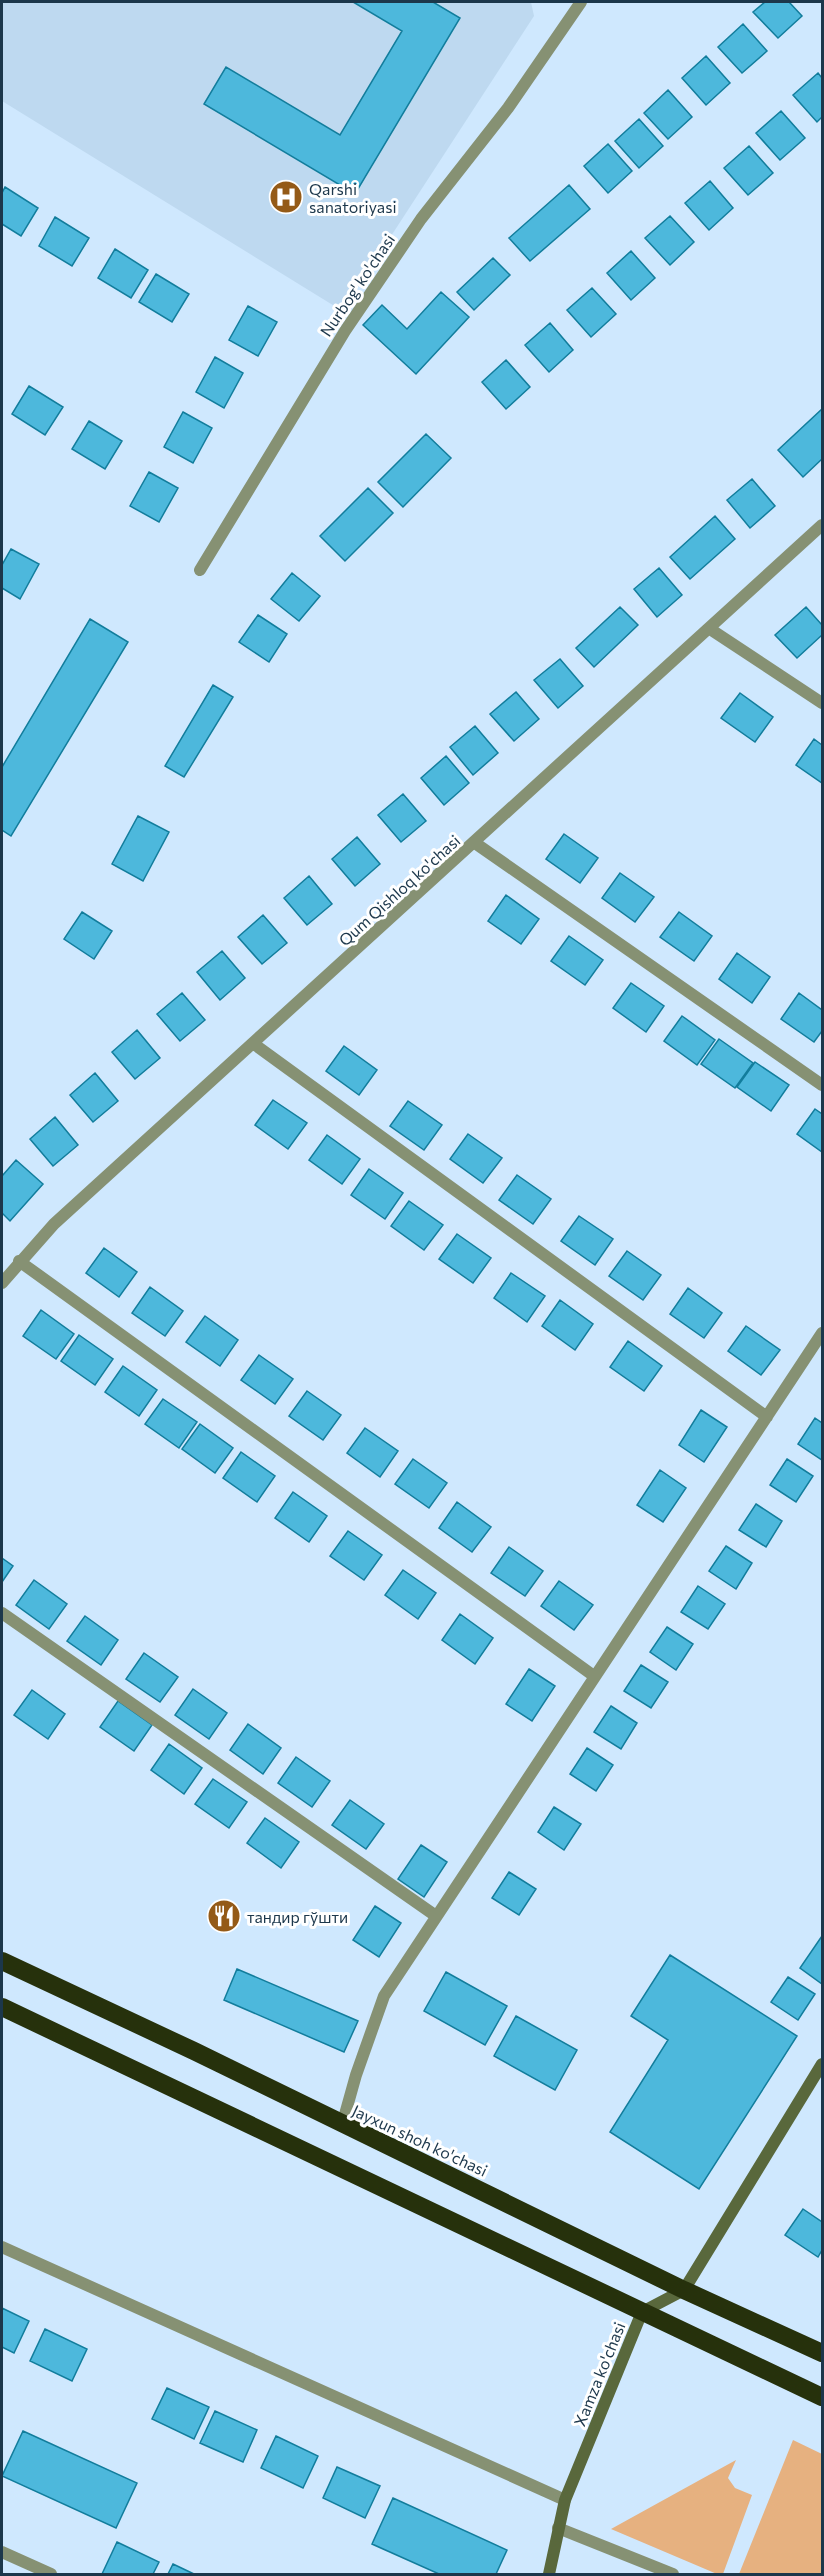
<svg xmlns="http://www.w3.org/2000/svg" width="824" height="2576" font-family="Commissioner,sans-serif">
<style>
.built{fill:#bed9f0}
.green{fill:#e6b180}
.building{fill:#4db8dc;stroke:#127d9c;stroke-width:1.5}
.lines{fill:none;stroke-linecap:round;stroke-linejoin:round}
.street{stroke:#869173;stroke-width:12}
.secondary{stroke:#59683c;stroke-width:12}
.highway{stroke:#26310c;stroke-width:18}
.labels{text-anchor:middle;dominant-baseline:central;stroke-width:6;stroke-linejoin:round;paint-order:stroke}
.poi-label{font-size:16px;fill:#1c374b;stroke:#fff;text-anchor:start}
.street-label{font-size:16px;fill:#1c374b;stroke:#fff}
</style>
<rect width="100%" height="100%" fill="#cfe8fe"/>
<path class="built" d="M2 2H531L534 16 354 293 336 307 2 101Z"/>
<path class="green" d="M793 2440 822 2454V2574H739Z
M736 2460 728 2478 735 2488 752 2495 723 2574H717L611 2529Z"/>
<path class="building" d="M353 2H433L460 18 355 194 204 104 226 67 340 135 402 31Z
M765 2H789L802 16 778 38 753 12Z
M743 24 767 51 742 73 718 47Z
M706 56 730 83 706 105 682 78Z
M818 73 822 78V117L817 122 793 95Z
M668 90 692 117 668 139 644 113Z
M781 111 805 138 780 160 756 133Z
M639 119 663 146 639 168 615 141Z
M608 144 632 171 608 193 584 166Z
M749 146 773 173 748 195 724 168Z
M710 181 733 208 709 230 685 203Z
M569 185 590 209 530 261 509 238Z
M5 187 38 208 21 236 2 224V193Z
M670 216 694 242 670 265 645 238Z
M55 217 89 238 72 266 39 246Z
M115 249 148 270 131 298 98 278Z
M631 251 655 278 631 300 607 273Z
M493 258 510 275 474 310 457 292Z
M156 274 189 294 172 322 139 302Z
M592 288 616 314 591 337 567 310Z
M441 292 469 317 416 374 363 325 382 305 407 329Z
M248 306 277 322 258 356 229 340Z
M550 323 573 350 549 372 525 345Z
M215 357 243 373 224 408 196 392Z
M506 360 530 387 506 409 482 382Z
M29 386 63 407 45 435 12 414Z
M822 409V459L803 477 778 450Z
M183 412 212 428 193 463 164 447Z
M89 421 122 441 105 469 72 449Z
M426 434 451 458 403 507 378 482Z
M149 472 178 488 159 522 130 506Z
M752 479 775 506 750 528 727 500Z
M368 488 393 513 345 561 320 536Z
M715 516 735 539 690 579 670 557Z
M11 549 39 564 20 599 2 588V565Z
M659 568 682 595 657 617 634 589Z
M292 573 320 596 299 621 271 599Z
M620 607 638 625 594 667 576 648Z
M806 607 822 625V635L797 658 775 635Z
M258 615 287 634 269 662 239 642Z
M90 619 128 642 11 836 2 830V767Z
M560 659 583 686 558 708 534 680Z
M213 685 233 697 184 777 165 766Z
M516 692 539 719 514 741 490 714Z
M740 693 773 717 755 742 721 718Z
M475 726 498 753 473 775 450 747Z
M814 739 822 745V783L796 765Z
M446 756 469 783 444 805 421 778Z
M403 794 426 821 401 842 378 815Z
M138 816 169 832 143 881 112 864Z
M564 834 598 858 580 883 546 859Z
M357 837 380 864 355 886 332 859Z
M620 873 654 897 635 922 602 898Z
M309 876 332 904 307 925 284 898Z
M506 895 539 919 521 944 488 921Z
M82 912 112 931 94 959 64 939Z
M679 912 712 936 694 961 660 937Z
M263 915 287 943 262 964 238 937Z
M569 936 603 960 585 985 551 961Z
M222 951 245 978 220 1000 197 972Z
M737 953 770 977 752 1003 719 979Z
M631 983 664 1006 646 1032 613 1008Z
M182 993 205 1020 180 1041 157 1014Z
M799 993 822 1010V1031L814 1042 781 1019Z
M682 1016 715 1040 697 1065 664 1041Z
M137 1030 160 1058 135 1079 112 1052Z
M719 1039 753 1063 735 1088 701 1064Z
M344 1046 377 1070 359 1095 326 1071Z
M755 1062 789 1085 771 1111 737 1087Z
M95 1073 118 1101 93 1122 70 1095Z
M273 1100 307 1123 288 1149 255 1125Z
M408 1101 442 1125 424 1150 390 1126Z
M815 1109 822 1114V1152L797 1134Z
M55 1117 78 1145 53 1166 30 1139Z
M468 1134 502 1158 483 1183 450 1159Z
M327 1135 360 1159 342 1184 309 1160Z
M16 1160 43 1184 10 1221 2 1213V1176Z
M369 1169 403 1193 385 1219 351 1195Z
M517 1175 551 1199 533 1224 499 1200Z
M409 1201 443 1225 424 1250 391 1226Z
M579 1216 613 1239 595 1265 561 1241Z
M457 1234 491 1258 473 1283 439 1259Z
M104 1248 137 1272 119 1297 86 1273Z
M627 1251 661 1275 643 1300 609 1276Z
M511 1273 545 1296 527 1322 494 1298Z
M150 1287 183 1311 165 1336 132 1313Z
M688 1288 722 1313 704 1338 670 1314Z
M560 1300 593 1324 575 1350 542 1326Z
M41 1310 74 1334 56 1359 23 1336Z
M205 1316 238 1340 220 1366 186 1342Z
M746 1326 780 1350 761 1375 728 1351Z
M79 1335 113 1359 95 1385 61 1361Z
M628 1341 662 1366 644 1391 610 1367Z
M259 1355 293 1379 275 1404 241 1380Z
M123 1366 157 1390 139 1416 105 1392Z
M307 1391 341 1415 323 1440 289 1416Z
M163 1399 197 1422 179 1448 145 1424Z
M701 1410 727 1427 704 1462 679 1445Z
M815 1418 822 1423V1460L798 1444Z
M200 1424 233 1448 215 1473 182 1449Z
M365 1428 398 1451 380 1477 347 1453Z
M241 1452 275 1476 257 1502 223 1478Z
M413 1459 447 1483 429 1508 395 1484Z
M787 1459 813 1476 796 1502 770 1485Z
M660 1470 686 1488 663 1522 637 1505Z
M293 1492 327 1516 309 1542 275 1518Z
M457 1502 491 1527 472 1552 439 1528Z
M756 1504 782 1521 766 1547 739 1530Z
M348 1531 382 1555 364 1580 330 1556Z
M726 1546 752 1563 736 1589 709 1571Z
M509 1547 543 1571 525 1596 491 1573Z
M2 1558 13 1566 2 1582Z
M403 1570 436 1593 418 1619 385 1595Z
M34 1580 67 1604 49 1629 16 1605Z
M559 1581 593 1605 574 1630 541 1606Z
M698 1586 725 1604 708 1629 681 1612Z
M460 1614 493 1638 475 1664 442 1640Z
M85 1616 118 1640 101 1665 67 1641Z
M667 1627 693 1644 676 1670 650 1652Z
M144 1653 178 1677 160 1702 126 1679Z
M641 1665 668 1682 651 1708 624 1691Z
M529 1669 555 1686 532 1721 506 1704Z
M193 1689 227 1713 209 1739 175 1715Z
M32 1690 65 1714 48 1739 14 1715Z
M118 1701 152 1725 134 1751 100 1727Z
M611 1706 637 1723 621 1749 594 1732Z
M248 1724 281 1748 263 1774 230 1750Z
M169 1744 202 1768 184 1794 151 1770Z
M587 1748 613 1765 596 1791 570 1774Z
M296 1757 330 1781 312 1807 278 1783Z
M213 1779 247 1802 229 1828 195 1804Z
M350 1800 384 1824 366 1849 332 1825Z
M554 1807 581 1824 564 1850 538 1832Z
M265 1818 299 1842 281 1868 247 1843Z
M421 1845 447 1862 424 1897 398 1879Z
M509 1872 536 1889 519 1915 492 1898Z
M375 1906 401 1923 379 1957 353 1940Z
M822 1936V1984L800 1968Z
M670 1955 797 2036 699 2189 610 2132 668 2040 631 2016Z
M237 1969 358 2021 344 2052 224 2000Z
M446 1972 507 2006 485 2045 424 2011Z
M788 1977 815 1994 798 2020 771 2002Z
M516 2016 577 2050 555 2090 494 2056Z
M803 2209 822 2222V2250L818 2257 785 2235Z
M2 2308 29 2321 14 2353 2 2347Z
M45 2329 87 2349 72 2381 30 2361Z
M167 2388 209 2407 194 2439 152 2419Z
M215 2411 257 2430 243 2462 200 2443Z
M23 2431 137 2483 116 2528 2 2476Z
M276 2436 318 2456 303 2488 261 2468Z
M337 2467 380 2486 365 2518 323 2498Z
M393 2498 507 2550 496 2574H439L372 2544Z
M117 2542 159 2562 153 2574H102Z
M173 2564 194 2574H168Z"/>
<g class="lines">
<path class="street" d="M200 570 345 331 421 219 508 108 581 2
M710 629 822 703
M475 843 822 1085
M254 1044 767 1417
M19 1261 594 1676
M2 1283 54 1224 822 525
M2 1613 436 1916
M342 2125 356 2075 384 1996 822 1333
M2 2247 565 2500
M558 2528 673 2574
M2 2552 51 2574"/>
<path class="secondary" d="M549 2574 565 2500 642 2312 684 2290 822 2064"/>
<path class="highway" d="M2 1961 194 2051 684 2290 822 2353
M2 2007 822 2397"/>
</g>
<defs>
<g id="hospital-disc" transform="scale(1.725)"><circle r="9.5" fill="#945a17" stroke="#fff"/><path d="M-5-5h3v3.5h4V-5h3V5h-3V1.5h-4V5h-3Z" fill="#fff"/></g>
<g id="restaurant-disc" transform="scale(1.725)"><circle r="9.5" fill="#945a17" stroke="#fff"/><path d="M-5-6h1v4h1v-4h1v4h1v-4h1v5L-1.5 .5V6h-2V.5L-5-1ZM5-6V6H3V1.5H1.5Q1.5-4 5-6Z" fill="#fff"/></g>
</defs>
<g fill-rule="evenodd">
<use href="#hospital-disc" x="286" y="197"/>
<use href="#restaurant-disc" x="224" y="1916"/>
</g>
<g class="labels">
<g class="poi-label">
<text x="309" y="188">Qarshi<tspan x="309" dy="18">sanatoriyasi</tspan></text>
<text x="247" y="1916">тандир гўшти</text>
</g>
<g class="street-label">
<text transform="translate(357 285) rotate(-56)">Nurbog' ko'chasi</text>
<text transform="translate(399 890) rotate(-42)">Qum Qishloq ko'chasi</text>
<text transform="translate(420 2140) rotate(25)">Jayxun shoh ko'chasi</text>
<text transform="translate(599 2374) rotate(-68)">Xamza ko'chasi</text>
</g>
</g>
<rect width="824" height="2576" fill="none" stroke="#1c374b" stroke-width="6"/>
</svg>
